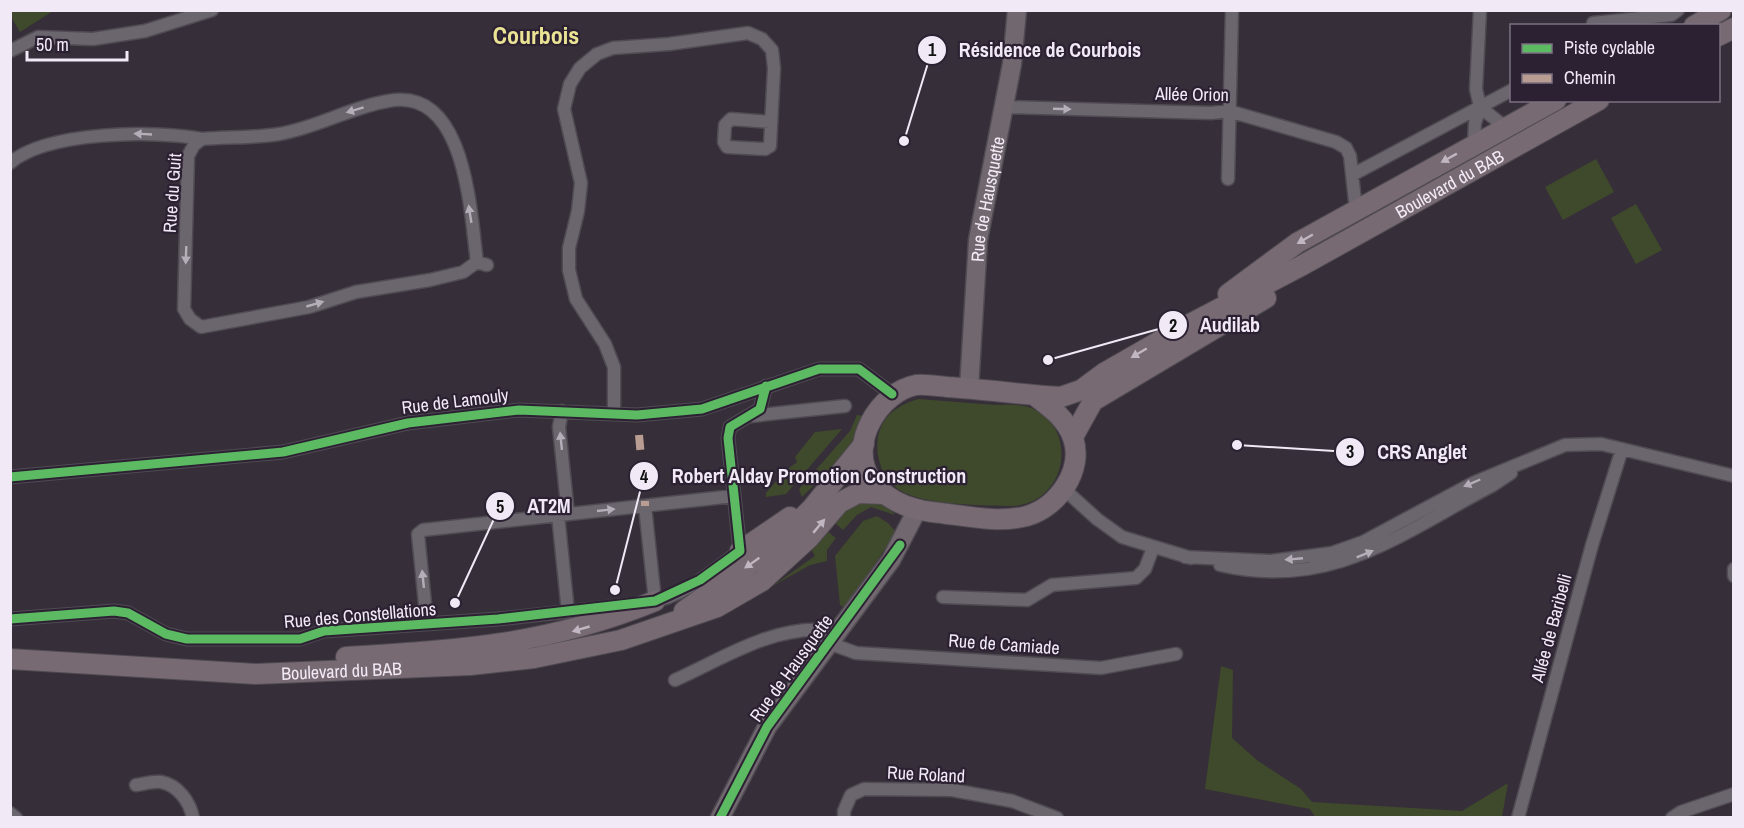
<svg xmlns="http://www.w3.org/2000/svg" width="1744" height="828" font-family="'Archivo Narrow',sans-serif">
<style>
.green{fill:#3f492b}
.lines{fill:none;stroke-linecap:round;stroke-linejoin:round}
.street-casing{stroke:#504b53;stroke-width:15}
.secondary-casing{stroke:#504b53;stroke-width:21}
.primary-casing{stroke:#504b53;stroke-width:22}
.street{stroke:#6b656e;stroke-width:12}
.secondary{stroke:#71676f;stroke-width:18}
.primary{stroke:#786a73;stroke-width:20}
.quiet{stroke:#b99d93;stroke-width:8;stroke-dasharray:15 8;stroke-linecap:butt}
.cycleway-casing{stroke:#2c2133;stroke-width:13}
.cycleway{stroke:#5cba63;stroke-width:9}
.oneway{fill:#b5aeb9}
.oneway2{fill:#c1b7c2}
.labels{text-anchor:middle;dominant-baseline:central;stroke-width:4.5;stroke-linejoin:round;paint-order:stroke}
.street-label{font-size:18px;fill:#f1eaf6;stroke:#2c2133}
.district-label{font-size:24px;font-weight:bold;fill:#eae394;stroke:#2c2133}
.leader{fill:none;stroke:#f1eaf6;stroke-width:2}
.callout-dot{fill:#f1eaf6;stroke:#2c2133;stroke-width:2}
.mark-label{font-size:18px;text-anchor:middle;font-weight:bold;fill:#111}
.callout-label{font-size:20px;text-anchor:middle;font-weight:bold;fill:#f1eaf6;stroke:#2c2133;stroke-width:4.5;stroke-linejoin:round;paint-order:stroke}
</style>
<rect width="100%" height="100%" fill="#362f39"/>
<path class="green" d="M10 11 11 10 53 11 20 32 11 17Z
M1596 159 1614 192 1563 220 1545 187Z
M1636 204 1662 250 1636 264 1611 218Z
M918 399C944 401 970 403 996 405 1006 405 1019 404 1028 407 1081 424 1069 508 1007 506 978 505 928 505 903 492 876 479 868 435 890 414 899 406 908 402 918 399Z
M857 415 864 416 849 451 802 497 799 489 850 431Z
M842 429 786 494 766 497V493L785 471 797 462 795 457 815 432Z
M872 498 889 507 895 515 871 507 857 515 843 530 835 523 847 507Z
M877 516 888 523 896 532 846 609 840 605 835 556 863 521Z
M828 532 836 538 827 550V561L810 565 771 587 815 556 811 549Z
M1221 666 1233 670 1232 738 1258 761 1301 789 1312 802 1462 811 1508 783 1502 817H1315L1310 809 1205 789Z"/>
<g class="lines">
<g class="street-casing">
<path id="street" d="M1593 23 1671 15 1678 10
M10 51 38 37 93 39 145 31 212 10
M1004 107 1211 113 1229 111 1336 142 1346 148 1350 156 1356 210
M1480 107 1505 127
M1474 143 1475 123 1480 107 1476 89 1480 10
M10 163C47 131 155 130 202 139
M1352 175 1512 90
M1228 179 1232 10
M477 262 463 272 430 280 356 292 309 307 201 327 190 319 184 309 188 156 194 145 202 139C227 137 254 138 279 134 316 128 351 107 388 101 466 86 470 210 477 262L487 265
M562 411 559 427 568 514
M614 413V367L605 344 576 299 569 270V248L578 211 581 183 564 109 570 84 580 68 597 54 613 48 669 44 748 33 762 39 772 50 774 68 770 146 765 149 727 147 724 142 725 125 731 119 771 122
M751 416 845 406
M10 477 283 452 408 423 519 410 637 415 702 409 819 369H859L892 394
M1065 490 1097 519 1122 537 1191 558
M645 506 655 601
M558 515 568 612
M1185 557 1271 561 1332 553 1363 542 1473 483 1565 445 1601 444 1734 476
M1220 565C1331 591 1400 534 1493 485L1511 473
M1734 569V576
M943 597 1027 600 1052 585 1136 578 1145 569 1153 548
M649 602C682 598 714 570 740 551L728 438 730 427 760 409 766 386
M10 619 114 611 128 613 166 634 187 639H300L324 631 498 619 628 605
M427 624 418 534 423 530 734 496
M675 680C722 659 770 627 823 630L837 646 856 653 1101 668 1176 654
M136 785C143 784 154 781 161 782 178 785 190 802 193 818
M10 813 16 818
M844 818V811L851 795 864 789 952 790 1012 801 1057 818
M1518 818 1592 545 1622 449
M1672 818 1681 812 1734 794"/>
</g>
<g class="secondary-casing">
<g id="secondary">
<path id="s1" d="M969 388 978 240 1012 64 1017 10"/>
<path d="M720 818 767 727 891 560 917 510"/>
</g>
</g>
<g class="primary-casing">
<g id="primary">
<path d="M1694 26 1721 10"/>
<path d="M1718 36 1734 28"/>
<path d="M1228 294 1297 243 1556 100"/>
<path id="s2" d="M1034 395C1050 407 1066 418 1073 438 1084 470 1058 507 1027 516 997 524 962 515 932 512 908 509 884 499 870 478 848 444 879 392 916 385 925 384 938 386 947 387 985 389 1023 395 1061 397L1081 390 1104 373 1186 326 1301 266 1599 100"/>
<path d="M1073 437 1093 401 1266 298"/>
<path d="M740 551 790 517"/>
<path d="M684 611 768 552 812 508 864 444"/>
<path d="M346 657C460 650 548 645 655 601"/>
<path id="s3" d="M10 659 256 674 470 665 534 658 621 640 717 607 762 581 809 538 839 503 858 493 884 494"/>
</g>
</g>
<use href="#street" class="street"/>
<use href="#secondary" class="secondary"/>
<use href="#primary" class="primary"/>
<path class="quiet" d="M639 435 641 457
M645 501V506"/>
<g class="cycleway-casing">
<path id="cycleway" d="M10 477 283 452 408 423 519 410 637 415 702 409 819 369H859L892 394
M10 619 114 611 128 613 166 634 187 639H300L324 631 498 619 655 601 700 580 740 551 728 438 730 427 760 409 766 386
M720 818 767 727 900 545"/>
</g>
<use href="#cycleway" class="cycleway"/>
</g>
<defs><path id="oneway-solid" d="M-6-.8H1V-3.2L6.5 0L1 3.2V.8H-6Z" transform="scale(1.5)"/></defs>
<g class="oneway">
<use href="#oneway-solid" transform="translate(1062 109) rotate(2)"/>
<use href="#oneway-solid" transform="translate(355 110) rotate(163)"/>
<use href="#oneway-solid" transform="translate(143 134) rotate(-177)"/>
<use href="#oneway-solid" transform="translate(470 214) rotate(-99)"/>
<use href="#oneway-solid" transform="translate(186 255) rotate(92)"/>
<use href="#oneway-solid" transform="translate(315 304) rotate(-16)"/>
<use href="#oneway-solid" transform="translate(561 441) rotate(-96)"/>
<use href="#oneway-solid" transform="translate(1472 483) rotate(157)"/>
<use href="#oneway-solid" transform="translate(606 510) rotate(-6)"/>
<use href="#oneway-solid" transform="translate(1365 554) rotate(-22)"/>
<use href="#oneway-solid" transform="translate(1294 559) rotate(175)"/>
<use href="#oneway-solid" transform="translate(423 579) rotate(-96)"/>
</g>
<g class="oneway2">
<use href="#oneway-solid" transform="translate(1449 158) rotate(151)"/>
<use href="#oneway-solid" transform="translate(1305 239) rotate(150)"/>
<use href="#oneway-solid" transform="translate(1139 353) rotate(150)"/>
<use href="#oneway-solid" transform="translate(819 526) rotate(-50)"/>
<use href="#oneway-solid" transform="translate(752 563) rotate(145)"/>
<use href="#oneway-solid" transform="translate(581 629) rotate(164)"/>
</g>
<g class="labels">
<g class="street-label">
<text transform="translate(1192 94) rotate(1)">Allée Orion</text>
<text stroke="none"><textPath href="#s2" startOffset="1036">Boulevard du BAB</textPath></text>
<text transform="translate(172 193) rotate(-86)">Rue du Guit</text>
<text stroke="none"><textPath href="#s1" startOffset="190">Rue de Hausquette</textPath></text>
<text transform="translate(455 401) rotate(-7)">Rue de Lamouly</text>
<text transform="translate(360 615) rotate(-5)">Rue des Constellations</text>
<text transform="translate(1551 628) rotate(-75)">Allée de Baribelli</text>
<text transform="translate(1004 644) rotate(4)">Rue de Camiade</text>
<text transform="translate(791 668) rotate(-54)">Rue de Hausquette</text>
<text stroke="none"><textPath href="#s3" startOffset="332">Boulevard du BAB</textPath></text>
<text transform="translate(926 774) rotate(3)">Rue Roland</text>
</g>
<g class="district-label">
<text x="536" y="35">Courbois</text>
</g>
</g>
<path class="leader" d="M904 141L932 50M1048 360L1173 325M1237 445L1350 452M615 590L644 476M455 603L500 506"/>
<g class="callout-dot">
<circle cx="904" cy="141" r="6"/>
<circle cx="1048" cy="360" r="6"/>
<circle cx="1237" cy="445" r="6"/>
<circle cx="615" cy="590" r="6"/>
<circle cx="455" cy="603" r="6"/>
<circle cx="932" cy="50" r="15"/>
<circle cx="1173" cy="325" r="15"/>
<circle cx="1350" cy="452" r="15"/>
<circle cx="644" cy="476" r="15"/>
<circle cx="500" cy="506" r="15"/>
</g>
<g class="mark-label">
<text x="932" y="56">1</text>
<text x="1173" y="332">2</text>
<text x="1350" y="458">3</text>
<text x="644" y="483">4</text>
<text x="500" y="513">5</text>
</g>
<g class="callout-label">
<text x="1050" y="57">Résidence de Courbois</text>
<text x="1230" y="332">Audilab</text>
<text x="1422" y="459">CRS Anglet</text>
<text x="819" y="483">Robert Alday Promotion Construction</text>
<text x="549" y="513">AT2M</text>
</g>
<rect width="1744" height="828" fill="none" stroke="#f1eaf6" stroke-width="24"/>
<rect x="1510" y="24" width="210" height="78" fill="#2c2133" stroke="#7b7181" stroke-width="1.5"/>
<rect x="1522" y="44" width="30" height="9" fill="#5cba63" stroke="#7b7181" stroke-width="1.5"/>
<text x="1564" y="54" font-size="18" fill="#f1eaf6">Piste cyclable</text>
<rect x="1522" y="74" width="30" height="9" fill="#b99d93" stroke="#7b7181" stroke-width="1.5"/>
<text x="1564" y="84" font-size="18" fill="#f1eaf6">Chemin</text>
<path d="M27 51v9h100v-9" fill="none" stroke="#f1eaf6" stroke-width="3"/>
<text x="36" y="51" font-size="18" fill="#f1eaf6" stroke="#2c2133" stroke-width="4.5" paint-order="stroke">50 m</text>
</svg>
